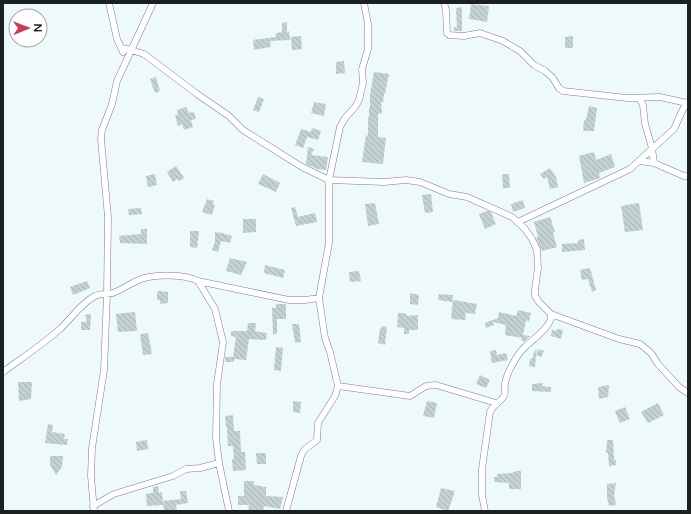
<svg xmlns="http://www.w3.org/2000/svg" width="691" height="514" font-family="'Varela Round',sans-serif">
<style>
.building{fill:url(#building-back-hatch)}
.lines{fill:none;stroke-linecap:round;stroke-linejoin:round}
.street-casing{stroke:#778283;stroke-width:7}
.street{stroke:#fff;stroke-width:6}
</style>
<defs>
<pattern id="building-back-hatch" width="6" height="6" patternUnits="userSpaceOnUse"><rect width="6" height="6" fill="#c4d1d2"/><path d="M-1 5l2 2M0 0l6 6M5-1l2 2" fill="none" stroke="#a8b3b4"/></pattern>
</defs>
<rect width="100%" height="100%" fill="#edf9fb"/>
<path class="building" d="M471 4 489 6 487 22 469 19Z
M462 7V31H454V27H457L456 8Z
M287 22V32L289 31 290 40 270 41 271 47 254 50 253 40 276 37V33L282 32V23Z
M301 36 302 49 292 50 291 37Z
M573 36V48H565V37Z
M344 61 345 73 336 74V62Z
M374 72 389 74 385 94 384 93 383 102H381L382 113 378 114V137L386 138 383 164 362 162 366 135 368 136V117H369V108H370V95Z
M156 77 160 91 155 93 150 79Z
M258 97 264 99 259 112 253 110Z
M314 102 326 104 324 116 311 113Z
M589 106 597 108 594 131H583L584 120H586Z
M186 107 189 113 194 112 196 119 191 120 193 127 184 130 182 124 178 126 175 116 178 114 177 110Z
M312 128 321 131 318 140 307 137 303 148 295 145 301 129 311 132Z
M308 147 314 149 311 155 328 157 326 170 317 169 306 164Z
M594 152 596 160 611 154 615 167 599 173 600 178 584 183 579 156Z
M176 166 184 178 179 181 177 179 173 182 167 172Z
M550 168 556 177 558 187 550 189 547 177 544 179 540 174Z
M155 174 157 185 148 187 146 176Z
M263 174 280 183 276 192 258 184Z
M502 174H509L510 188H503Z
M431 194 433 212 425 213 422 195Z
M207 199 214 201 213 204 215 205 212 215 202 212Z
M523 200 525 208 513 212 511 204Z
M375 203 379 224 368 226 365 204Z
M639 203 643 230 625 232 621 206Z
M295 207 298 217 315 213 317 222 296 226 291 208Z
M141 208 142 214 129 215 128 209Z
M487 211 491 212 496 224 485 229 479 214Z
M550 217 555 232 553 233 557 247 542 251 536 238 538 237 534 222Z
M243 219H256V232L243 233Z
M141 229H147V244L120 243 119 236 141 234Z
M190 231H199L197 248 190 247Z
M215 232 222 233 232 236 230 243 221 241 218 252 212 250 215 242Z
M584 239 585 250 562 252V244L578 243V240Z
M230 258 247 262 241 275 226 271Z
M265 265 285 270 283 278 264 273Z
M590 268 596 290 592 292 588 279 582 280 580 270Z
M359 271 361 281 350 282 349 272Z
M87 281 90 288 73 295 70 287Z
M160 291 168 292V303L160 304V300H157V292Z
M410 293 419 295 418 305 410 304Z
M439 294 453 295 452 302 438 300Z
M453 300 477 304 475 314 465 313 466 320 451 319Z
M276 304H286V319H277V334H273L272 308H276Z
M518 310 531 313 529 322 526 320 523 335 530 336 524 342 521 340 522 338 505 335 506 325 493 322 494 325 486 328 485 323 498 318 499 312 516 316Z
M135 312 137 331 118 332 116 314Z
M398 313H404V314H407V316L418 315V330H409V334H404V328L397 327Z
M91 314 90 330H81V322H87L85 315Z
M248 323H256L255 331 267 333 266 340 249 339 246 360 234 359V362H225V357H233L236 337 231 336V331H247Z
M292 324H299L301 342 295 343Z
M382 326 387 327 385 345 378 343 380 328 381 329Z
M557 329 563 330 561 339 551 336 552 330 557 331Z
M148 333 152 354 143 355 140 334Z
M276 347 283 348 281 371 274 370Z
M539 349 544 351 541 357 536 355 535 367 529 366 530 359H532L535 350H537L536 355Z
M496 350 497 355 506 353 508 360 492 363 490 351Z
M480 375 490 380 486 388 476 384Z
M18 382H32L31 399 19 401Z
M544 383 541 386 551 387V392L532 391V384Z
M609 385 608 397 599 399 598 387Z
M293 401 301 402 300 413 293 412Z
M427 401 437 403 434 418 423 416Z
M658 403 664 415 648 423 641 412Z
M625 407 630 419 620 423 615 411Z
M233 415 234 431H240L241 452H245L246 470 233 471 232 459H234L233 446H228L227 427H226L225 416Z
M48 424 53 425 52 432 65 434 64 439H68L67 445 45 443Z
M147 440 148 449 137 451 136 442Z
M607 440H613L614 460H616V465L609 466 608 453H606Z
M256 453H266V464H257Z
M50 456H63L62 467 56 475 50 465Z
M516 471H521V489H509V483L494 482V477H497V474L512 473Z
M244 481H254V485L266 487V496L283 497 280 509 264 506 263 511H248L249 505H238V496H244Z
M616 483 614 495 616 505 609 506 607 498V484Z
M158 486 159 493 162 492 163 505 147 506 146 494 153 493V487Z
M441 488 455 491 448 511 436 507Z
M180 491H186L188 503 176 505 177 511H164L163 501 181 499Z"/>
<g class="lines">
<g class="street-casing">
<path id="street" d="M109 3 117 39 123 52
M444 3 446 10 447 33 449 35 464 36 480 33 503 41 520 51 534 65 545 71 552 77 559 88 563 91 627 98 660 97 687 103
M122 48 131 50 144 54 197 94 229 116 243 130 302 167 329 180 384 182 406 180 420 182 449 194 467 197 512 217 525 229 532 239 537 250 538 268 535 290V296L539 302 551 314 619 339 640 344 651 353 658 364 679 387 688 393
M639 98 643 105 645 124 652 148 654 163
M639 161 654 163 684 176H688
M518 222 630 169 674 129 683 109 688 102
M198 281 215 309 223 342 217 384 216 438 219 463 229 511
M3 372C22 358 42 345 60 329 71 319 81 303 95 296 101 293 108 295 113 293 123 289 131 283 141 279 155 274 185 274 198 281L289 300H305L319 298
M338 386 410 396 426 386 436 385 496 403
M93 506 114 494 173 476 186 469 200 468 219 463
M94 511 91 476 92 448 104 370 107 294 108 217 101 139 102 130 112 104 117 81 153 3
M286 511 301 456 304 450 317 440 318 423 335 396 338 386 330 352 325 338 319 298 329 243V180L340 127 345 118 355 107 359 100 363 83 362 69 368 49V24L364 3
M485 511 482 495V469L490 412C494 403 501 402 504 396 506 392 504 387 505 383 507 373 517 354 525 347 533 339 553 326 551 314"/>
</g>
<use href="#street" class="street"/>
</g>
<rect width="691" height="514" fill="none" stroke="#1b2020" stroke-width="8"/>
<g transform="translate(28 28) rotate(89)"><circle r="19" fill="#ffffff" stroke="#a4a6a6"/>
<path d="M0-3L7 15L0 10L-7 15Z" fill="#cb3b58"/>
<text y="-6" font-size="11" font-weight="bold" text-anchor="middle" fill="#1b2020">N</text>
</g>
</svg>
